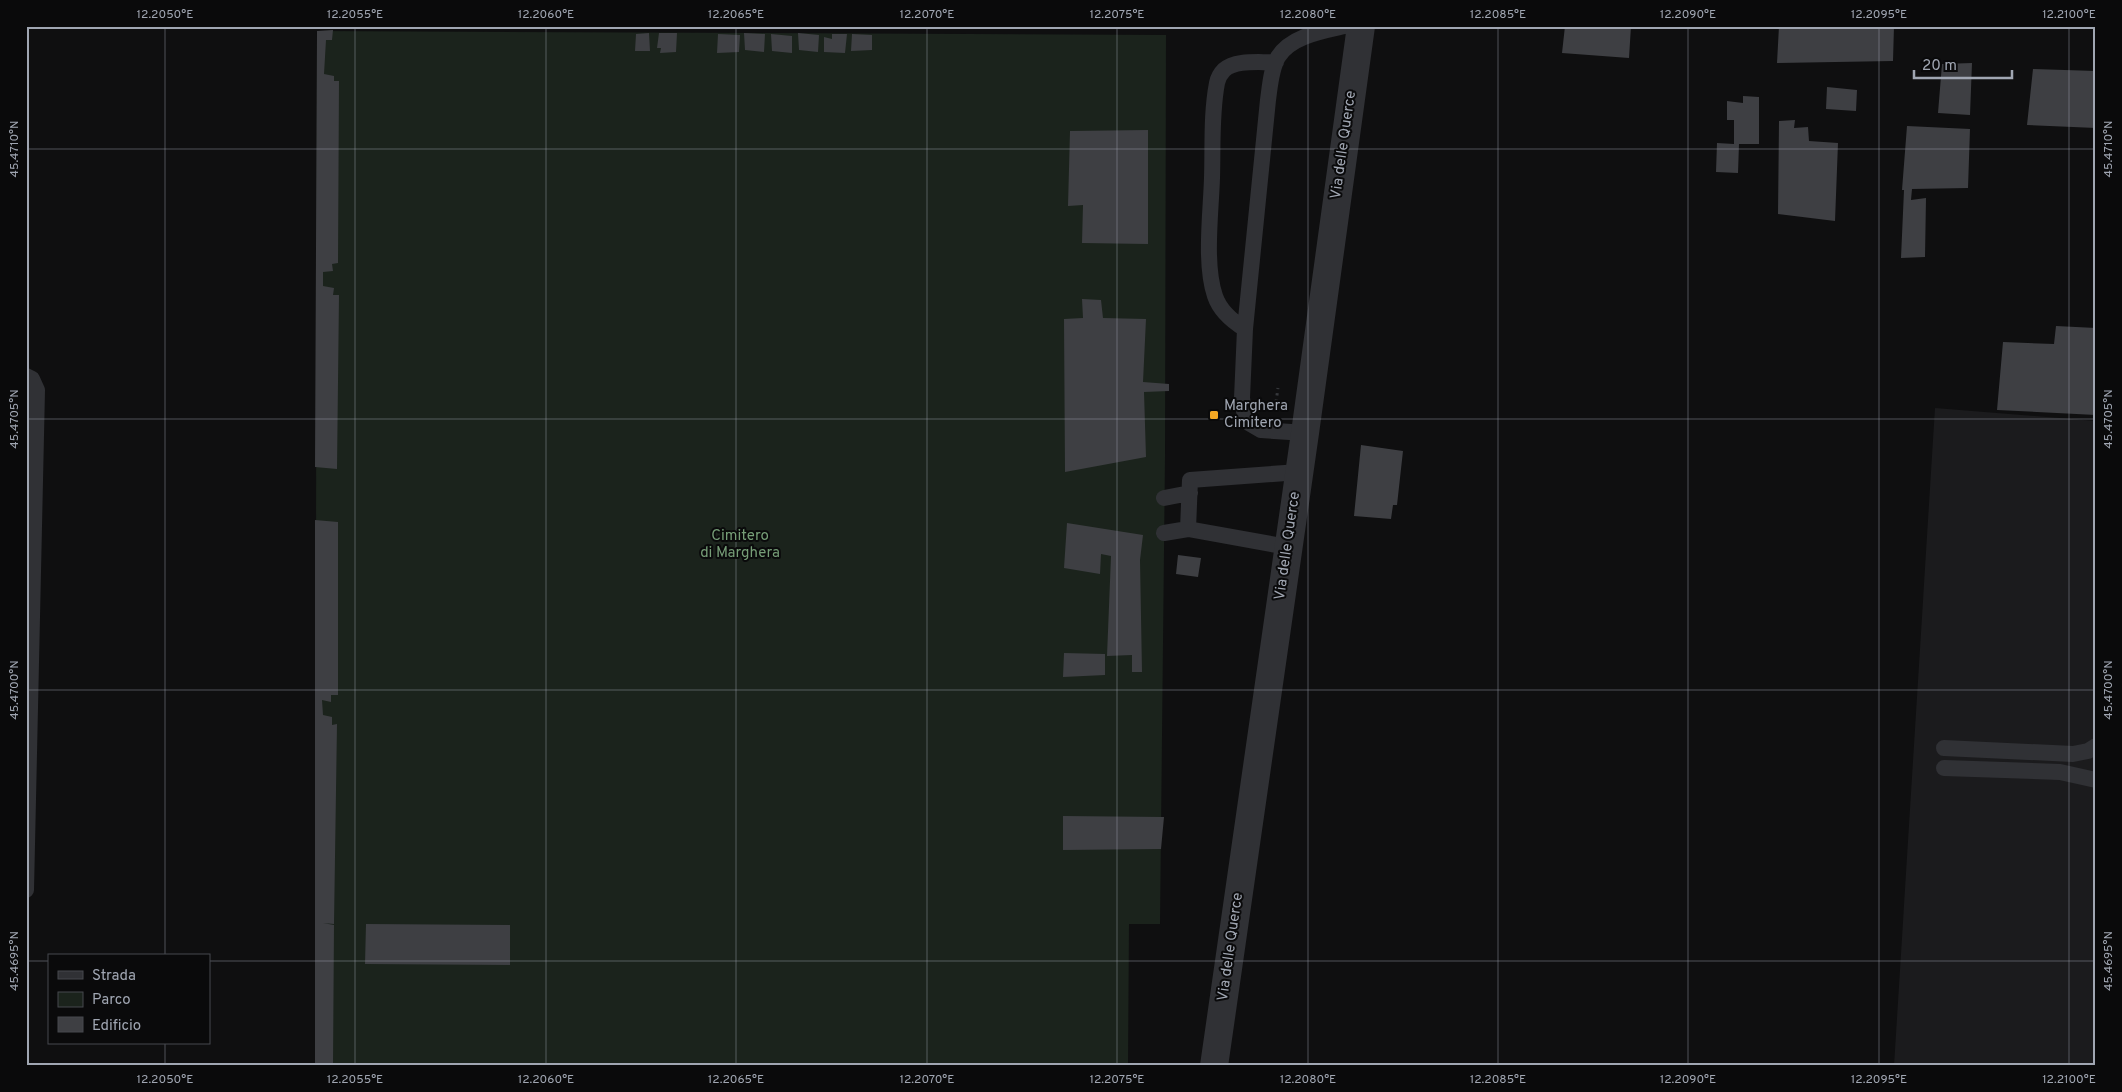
<svg xmlns="http://www.w3.org/2000/svg" width="2122" height="1092" font-family="Overpass,sans-serif">
<style>
.built{fill:#1b1b1d}
.green{fill:#1b231c}
.building{fill:#3e3f43}
.lines{fill:none;stroke-linecap:round;stroke-linejoin:round}
.path{stroke:#36383c;stroke-width:3;stroke-dasharray:2.5 4;stroke-linecap:butt}
.service{stroke:#303135;stroke-width:16}
.minor{stroke:#303135;stroke-width:28}
.ticks{fill:none;stroke:#a0a6b2;stroke-width:1;stroke-opacity:0.45}
.poi-dot{fill:#f4a723;stroke:#0a0a0b;stroke-width:2}
.labels{text-anchor:middle;dominant-baseline:central;stroke-width:4;stroke-linejoin:round;paint-order:stroke}
.street-label{font-size:15px;fill:#a0a6b2;stroke:#0a0a0b}
.poi-label{font-size:15px;fill:#a0a6b2;stroke:#0a0a0b;text-anchor:start}
.park-label{font-size:15px;fill:#769d77;stroke:#0a0a0b}
.neatline{fill:none;stroke:#a0a6b2;stroke-width:2}
.ticks-label{font-size:12px;text-anchor:middle;fill:#a0a6b2}
</style>
<rect width="100%" height="100%" fill="#0f0f10"/>
<path class="built" d="M1935 408 2096 421V1066H1894Z"/>
<path class="green" d="M317 31 1166 35 1165 457 1160 924H1129L1128 1066H315Z"/>
<path class="building" d="M1565 26H1631L1629 58 1562 53Z
M1779 26H1894L1893 61 1777 63Z
M333 30 332 40H326L324 74 334 76V81H339L338 263 332 264 333 271 323 272V286L334 288 333 295H339L337 469 315 467 317 31Z
M649 33 650 51H635L636 34Z
M659 33H677L676 52 660 53 661 48H657Z
M744 33 765 34 764 52 745 50Z
M798 33 819 35 818 52 799 50Z
M718 34 740 35 739 52 717 53Z
M771 34 792 36V53L772 51Z
M832 34H847L845 53 824 52V37L832 39Z
M852 34 872 35V50L851 51Z
M1972 63 1970 115 1938 113 1942 64Z
M2033 69 2096 71V128L2027 125Z
M1827 87 1857 90 1856 111 1826 109Z
M1743 96 1759 97V144H1739L1738 173 1716 172 1717 143 1734 144V120H1727V101L1743 103Z
M1795 120 1794 128 1808 127 1809 141 1838 143 1835 221 1778 214 1779 121Z
M1907 126 1970 129 1968 188 1912 189 1911 200 1926 198 1925 257 1901 258 1904 190H1902Z
M1148 130V244L1082 243 1083 205 1068 206 1070 131Z
M1082 299 1101 300 1103 318 1146 319 1143 382 1169 384V391L1144 392 1146 457 1065 472 1064 319 1083 318Z
M2056 326 2096 328V415L1997 410 2003 342 2054 344Z
M1361 445 1403 451 1397 505H1393L1391 519 1354 516Z
M315 520 338 522V695H331V702L322 700 323 715 332 717V725L337 724 334 924 323 923 334 925 333 1066H315Z
M1067 523 1143 535 1140 560 1142 672H1132V655L1107 656 1111 556 1101 554 1100 574 1064 568Z
M1178 555 1201 558 1198 577 1176 574Z
M1064 653 1105 654V675L1063 677Z
M1063 816 1164 817 1161 849 1063 850Z
M366 924 510 925V965L365 964Z"/>
<g class="lines">
<path class="path" d="M1276 402 1278 388"/>
<path class="service" d="M1245 329C1232 321 1220 311 1215 296 1204 264 1211 212 1212 178 1213 147 1211 114 1217 83 1218 78 1220 74 1224 70 1236 59 1261 63 1276 62
M26 376 32 379 37 390 26 890
M1305 433 1261 430 1249 423 1244 411 1242 398 1245 329 1268 100C1270 86 1271 69 1278 57 1291 36 1323 31 1345 26
M1164 498 1190 493
M1164 533 1188 529
M1288 547 1188 529 1190 480 1299 472
M1944 748 2073 754 2088 751 2096 746
M1944 768 2060 772 2096 780"/>
<path class="minor" d="M1214 1066 1305 433 1361 26"/>
</g>
<path class="ticks" d="M165 26V956M355 26V1066M546 26V1066M736 26V1066M927 26V1066M1117 26V1066M1308 26V1066M1498 26V1066M1688 26V1066M1879 26V1066M2069 26V1066M26 149H2096M26 419H2096M26 690H2096M26 961H49M209 961H2096M165 1043V1066"/>
<rect class="poi-dot" x="1209" y="410" width="10" height="10" rx="2.5"/>
<g class="labels">
<g class="street-label">
<text transform="translate(1344 145) rotate(-82)">Via delle Querce</text>
<text transform="translate(1288 546) rotate(-82)">Via delle Querce</text>
<text transform="translate(1231 947) rotate(-82)">Via delle Querce</text>
</g>
<g class="poi-label">
<text x="1224" y="406">Marghera<tspan x="1224" dy="17">Cimitero</tspan></text>
</g>
<g class="park-label">
<text x="740" y="536">Cimitero<tspan x="740" dy="17">di Marghera</tspan></text>
</g>
</g>
<rect width="2122" height="1092" fill="none" stroke="#0a0a0b" stroke-width="55"/>
<rect x="48" y="954" width="162" height="90" fill="#0a0a0b" stroke="#46484e"/>
<rect x="58" y="971" width="25" height="8" fill="#303135" stroke="#46484e"/>
<text x="92" y="980" font-size="15" fill="#a0a6b2">Strada</text>
<rect x="58" y="992" width="25" height="15" fill="#1b231c" stroke="#46484e"/>
<text x="92" y="1004" font-size="15" fill="#a0a6b2">Parco</text>
<rect x="58" y="1017" width="25" height="15" fill="#3e3f43" stroke="#46484e"/>
<text x="92" y="1030" font-size="15" fill="#a0a6b2">Edificio</text>
<path d="M1914 70v8h98v-8" fill="none" stroke="#a0a6b2" stroke-width="2.5"/>
<text x="1922" y="70" font-size="15" fill="#a0a6b2" stroke="#0a0a0b" stroke-width="4" paint-order="stroke">20 m</text>
<rect x="28" y="28" width="2066" height="1036" class="neatline"/>
<g class="ticks-label">
<text x="165" y="18">12.2050°E</text>
<text x="355" y="18">12.2055°E</text>
<text x="546" y="18">12.2060°E</text>
<text x="736" y="18">12.2065°E</text>
<text x="927" y="18">12.2070°E</text>
<text x="1117" y="18">12.2075°E</text>
<text x="1308" y="18">12.2080°E</text>
<text x="1498" y="18">12.2085°E</text>
<text x="1688" y="18">12.2090°E</text>
<text x="1879" y="18">12.2095°E</text>
<text x="2069" y="18">12.2100°E</text>
<text transform="translate(14 149) rotate(-90)" y="4">45.4710°N</text>
<text transform="translate(2108 149) rotate(-90)" y="4">45.4710°N</text>
<text transform="translate(14 419) rotate(-90)" y="4">45.4705°N</text>
<text transform="translate(2108 419) rotate(-90)" y="4">45.4705°N</text>
<text transform="translate(14 690) rotate(-90)" y="4">45.4700°N</text>
<text transform="translate(2108 690) rotate(-90)" y="4">45.4700°N</text>
<text transform="translate(14 961) rotate(-90)" y="4">45.4695°N</text>
<text transform="translate(2108 961) rotate(-90)" y="4">45.4695°N</text>
<text x="165" y="1083">12.2050°E</text>
<text x="355" y="1083">12.2055°E</text>
<text x="546" y="1083">12.2060°E</text>
<text x="736" y="1083">12.2065°E</text>
<text x="927" y="1083">12.2070°E</text>
<text x="1117" y="1083">12.2075°E</text>
<text x="1308" y="1083">12.2080°E</text>
<text x="1498" y="1083">12.2085°E</text>
<text x="1688" y="1083">12.2090°E</text>
<text x="1879" y="1083">12.2095°E</text>
<text x="2069" y="1083">12.2100°E</text>
</g>
</svg>
